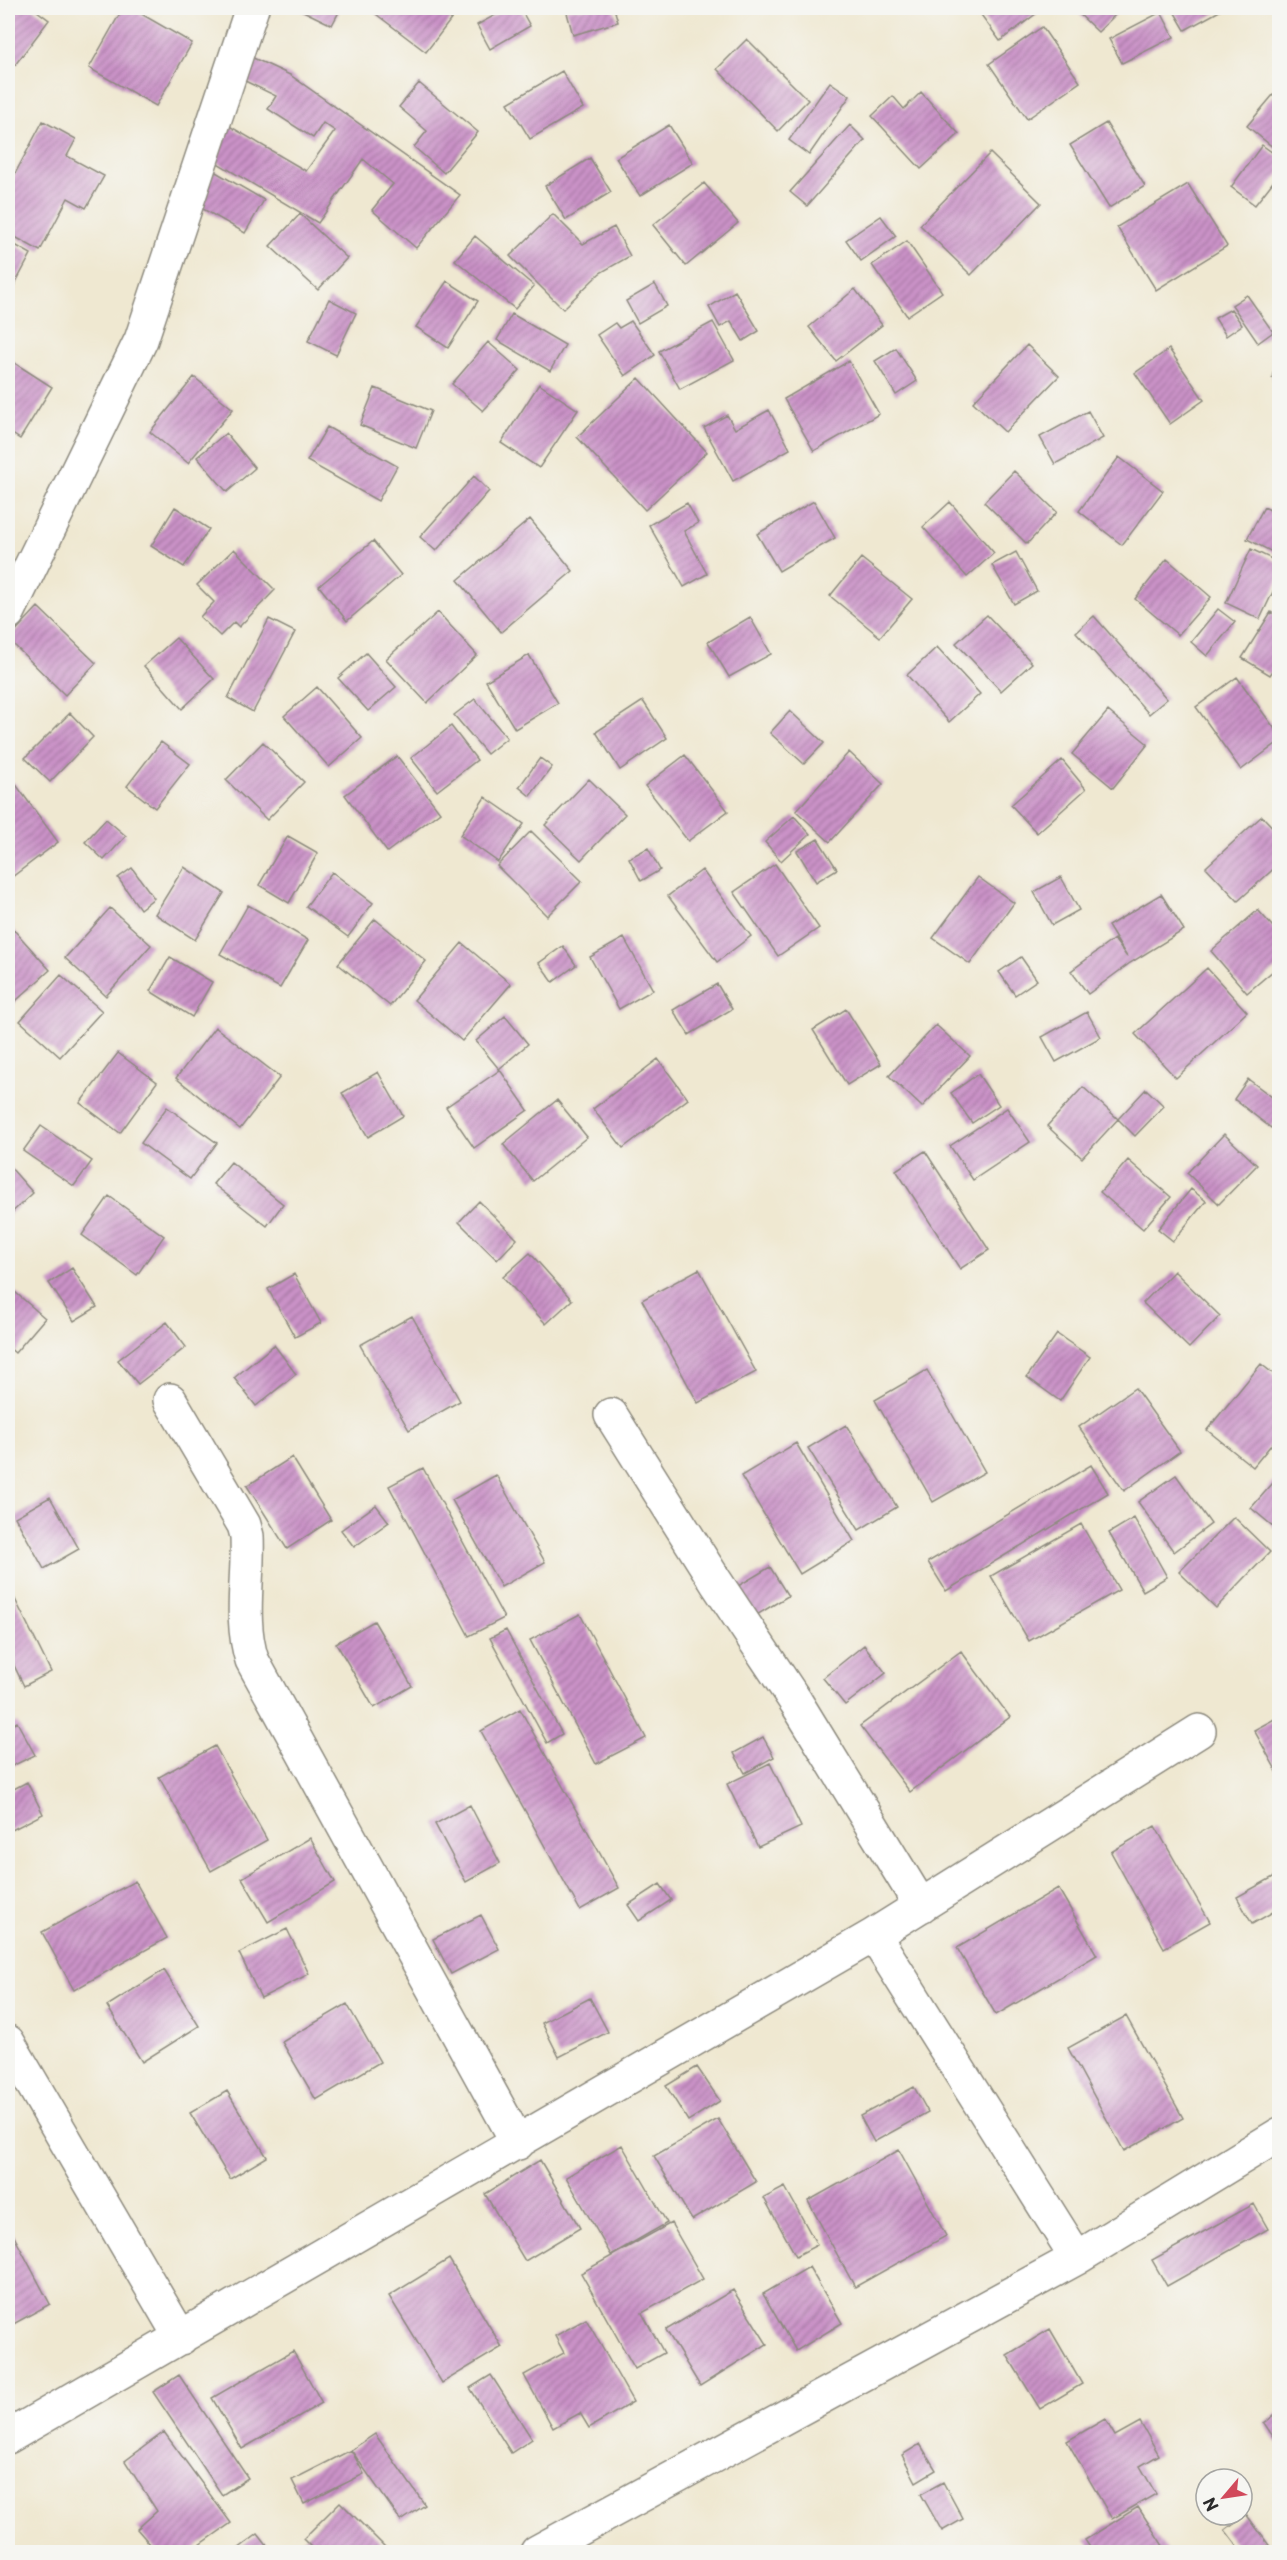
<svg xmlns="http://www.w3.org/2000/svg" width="1287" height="2560" font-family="'Playpen Sans',sans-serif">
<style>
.building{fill:url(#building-hatch)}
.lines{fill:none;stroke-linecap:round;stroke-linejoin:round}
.minor-casing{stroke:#8d8a7e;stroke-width:36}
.minor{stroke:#fff;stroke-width:33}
</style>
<defs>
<pattern id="building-hatch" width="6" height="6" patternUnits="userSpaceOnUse" patternTransform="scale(1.5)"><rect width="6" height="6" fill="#ca92c7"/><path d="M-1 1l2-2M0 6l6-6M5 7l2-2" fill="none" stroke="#a477a2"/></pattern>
</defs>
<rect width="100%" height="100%" fill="#f6f6f2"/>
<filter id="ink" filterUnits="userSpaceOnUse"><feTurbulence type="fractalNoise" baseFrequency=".0167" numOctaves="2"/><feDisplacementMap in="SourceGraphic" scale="12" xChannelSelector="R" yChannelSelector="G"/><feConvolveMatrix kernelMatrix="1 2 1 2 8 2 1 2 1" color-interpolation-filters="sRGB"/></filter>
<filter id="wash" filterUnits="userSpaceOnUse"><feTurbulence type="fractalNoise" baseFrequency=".008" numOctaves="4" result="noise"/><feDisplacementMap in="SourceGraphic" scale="24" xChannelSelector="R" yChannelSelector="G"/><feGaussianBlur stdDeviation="1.35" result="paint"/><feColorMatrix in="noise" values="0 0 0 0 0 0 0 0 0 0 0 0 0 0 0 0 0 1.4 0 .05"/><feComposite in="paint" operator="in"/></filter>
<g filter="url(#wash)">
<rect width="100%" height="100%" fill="#efe8d1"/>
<g id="blocks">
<path class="building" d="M8 8H33L49 20 15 65 8 60Z
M123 8H131L192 43 156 106 89 68Z
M297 8H341L332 25Z
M368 8H457L459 9 426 52Z
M508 8H520L530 26 490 49 477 25Z
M572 8H614L618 22 573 35 566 9Z
M986 8H1039L1041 10 1000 41 979 12Z
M1073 8H1122L1098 32Z
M1172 8H1225L1185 30Z
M1161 12 1174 37 1122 63 1109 39Z
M1042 27 1080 82 1027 119 989 64Z
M747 39 808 100 778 131 717 69Z
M251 57 290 75 460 195 416 248 372 210 393 184 363 159 318 223 209 158 221 121 306 171 335 131 323 123 313 138 268 109 276 96 243 80Z
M562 71 583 108 530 139 508 103Z
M830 82 850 96 809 155 789 140Z
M419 83 478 132 444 173 414 147 427 131 399 107Z
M921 92 959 134 921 169 872 116 893 96 904 109Z
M1273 95 1280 100V153L1247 126Z
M43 121 76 139 67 156 104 176 86 208 68 198 40 251 8 233V187Z
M1106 123 1145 186 1109 208 1070 145Z
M669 125 693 163 640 196 616 158Z
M850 125 865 140 807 206 790 192Z
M1262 145 1280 158V173L1255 205 1231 187Z
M990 153 1041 203 971 275 920 225Z
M590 158 611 192 566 220 545 186Z
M214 171 264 200 245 233 196 205Z
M704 183 738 223 686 266 653 225Z
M1188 184 1227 246 1156 290 1117 227Z
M300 214 347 258 318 290 270 246Z
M553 214 583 244 614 227 630 256 600 273 563 309 510 256Z
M881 216 896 236 861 261 846 240Z
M475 236 534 286 515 309 455 260Z
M8 241 31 254 8 297Z
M907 241 942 292 907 316 872 265Z
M447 281 478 301 448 348 416 327Z
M655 284 667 306 638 323 626 301Z
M855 289 882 325 836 361 809 327Z
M735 291 759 331 743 341 731 321 720 327 709 307Z
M1247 295 1273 332 1258 343 1232 305Z
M329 299 356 313 336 355 308 341Z
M1231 309 1242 325 1226 336 1215 318Z
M512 314 565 345 550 371 497 340Z
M631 321 655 355 625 376 597 335 615 323 619 328Z
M713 322 734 360 680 389 659 351Z
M488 342 520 370 483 411 452 384Z
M1027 345 1059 376 1005 432 973 402Z
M896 348 917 381 896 395 875 361Z
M1169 349 1204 400 1170 424 1135 373Z
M1279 353 1280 354V380L1272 378Z
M849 361 879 414 814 451 784 399Z
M13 362 52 387 20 439 8 431V371Z
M194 377 233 409 188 463 150 432Z
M639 378 707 452 645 510 577 437Z
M539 384 578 410 539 468 501 443Z
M375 388 431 411 416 448 360 425Z
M769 410 790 449 733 481 704 428 727 415 735 429Z
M1088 411 1103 438 1055 464 1040 437Z
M327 427 397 466 378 501 307 461Z
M226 433 255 468 227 492 197 457Z
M1119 457 1163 491 1122 545 1079 511Z
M1014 471 1057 512 1027 544 984 502Z
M474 476 489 491 436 551 420 537Z
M814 501 835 538 779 571 757 534Z
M950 502 994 553 967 577 923 527Z
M687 503 698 523 684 531 707 574 684 587 649 525Z
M175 507 209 529 184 567 151 546Z
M1264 507 1280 515V556L1247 539Z
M530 519 573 571 501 632 458 580Z
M373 541 401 575 347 621 319 586Z
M234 549 275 590 239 627 234 622 220 636 200 617 214 602 197 585Z
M1251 549 1280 563V577L1260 619 1226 603Z
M1016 552 1037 591 1014 604 992 565Z
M861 558 912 599 880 637 830 596Z
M1167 559 1211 597 1178 635 1135 599Z
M38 607 96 663 65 695 8 639Z
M1218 609 1235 622 1207 656 1191 642Z
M438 612 477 655 427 703 386 659Z
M1271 612 1280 618V661L1270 675 1242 658Z
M987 615 1032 663 1001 691 956 643Z
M1094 616 1167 699 1149 714 1076 632Z
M750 617 771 654 729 677 708 642Z
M269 619 295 632 253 712 228 698Z
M176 638 214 679 182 709 144 666Z
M937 647 980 694 949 722 907 675Z
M366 653 396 687 368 711 338 678Z
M529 655 558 703 515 729 486 681Z
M1237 677 1280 736V741L1241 770 1196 707Z
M317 687 362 738 329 767 284 716Z
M475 699 507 738 487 754 454 715Z
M643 701 667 738 620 770 596 732Z
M790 711 824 743 804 764 770 733Z
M1108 711 1148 744 1113 788 1072 754Z
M70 713 93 737 50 782 25 758Z
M451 726 477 760 437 791 411 758Z
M161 742 190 764 155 808 127 786Z
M263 742 304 782 267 820 226 780Z
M849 752 883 784 830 842 796 811Z
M685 755 728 811 688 841 645 786Z
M397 756 440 812 387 852 345 795Z
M540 758 552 767 530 796 519 787Z
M1062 760 1086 789 1037 833 1011 805Z
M589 779 625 814 581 860 545 825Z
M14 782 58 842 8 880V787Z
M485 797 524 824 498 862 460 835Z
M794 816 810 834 781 861 765 842Z
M1262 816 1280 835V863L1238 901 1206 867Z
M106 819 126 836 104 860 85 842Z
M531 831 582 881 547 916 497 866Z
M288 836 318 853 289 903 259 885Z
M818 839 837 869 816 882 797 851Z
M648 848 660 870 641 881 629 858Z
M775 864 819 928 778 956 734 892Z
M184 867 224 893 195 940 155 914Z
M132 868 154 898 140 909 118 878Z
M702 870 751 936 717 962 668 896Z
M332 872 373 903 348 937 306 906Z
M978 877 1014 903 970 964 933 938Z
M1061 877 1079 910 1052 925 1034 892Z
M1161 894 1184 930 1130 963 1088 994 1071 971 1114 939 1127 957 1108 926Z
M248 905 308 940 280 988 220 954Z
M110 908 151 945 106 996 65 958Z
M1258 910 1280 935V965L1247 993 1211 951Z
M375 919 426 961 390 1006 338 964Z
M14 930 50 970 8 1008V936Z
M624 938 653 990 619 1009 590 957Z
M462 943 511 984 462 1041 414 1000Z
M563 946 576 965 553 982 539 963Z
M170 957 212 982 192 1017 150 991Z
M1021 957 1037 980 1015 995 999 972Z
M1207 968 1247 1012 1176 1078 1135 1034Z
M61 975 102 1011 60 1057 20 1021Z
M717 984 732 1009 689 1035 673 1010Z
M846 1009 881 1064 847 1085 813 1030Z
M1087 1012 1101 1037 1056 1062 1042 1037Z
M505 1016 528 1044 499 1069 476 1041Z
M936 1025 970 1056 922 1107 889 1076Z
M215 1027 280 1077 240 1129 176 1078Z
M118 1053 157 1082 120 1133 80 1103Z
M658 1059 688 1099 623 1148 593 1109Z
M500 1070 528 1110 474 1148 446 1107Z
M378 1072 403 1116 368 1137 342 1093Z
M978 1074 999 1105 972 1123 951 1093Z
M1248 1079 1280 1103V1116L1271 1128 1234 1099Z
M1083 1087 1118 1119 1146 1089 1164 1106 1135 1136 1118 1119 1082 1158 1047 1126Z
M557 1100 587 1137 533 1181 503 1144Z
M167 1107 217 1143 190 1179 141 1143Z
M1007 1108 1030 1142 973 1180 950 1146Z
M41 1126 92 1161 74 1186 23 1151Z
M1224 1134 1257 1165 1219 1204 1187 1173Z
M925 1151 989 1250 960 1269 896 1170Z
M1128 1160 1171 1197 1143 1229 1100 1192Z
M231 1162 283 1204 267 1226 213 1184Z
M11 1168 33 1193 8 1216V1172Z
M1191 1189 1206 1201 1173 1241 1158 1229Z
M109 1196 164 1236 137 1275 82 1235Z
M479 1201 517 1239 497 1260 459 1222Z
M530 1253 572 1300 546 1324 503 1277Z
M72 1268 97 1307 74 1321 49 1283Z
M699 1269 756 1372 698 1403 642 1300Z
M1174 1271 1220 1316 1189 1348 1143 1303Z
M294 1274 321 1323 295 1337 268 1289Z
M8 1286 45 1318 15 1353 8 1347Z
M412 1316 460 1401 409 1430 360 1345Z
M167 1322 186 1347 138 1384 118 1360Z
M1057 1334 1090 1357 1060 1401 1027 1377Z
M274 1345 296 1374 256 1406 234 1378Z
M1261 1364 1280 1379V1434L1253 1467 1207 1430Z
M927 1370 985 1472 933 1502 875 1400Z
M1135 1388 1180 1451 1124 1491 1079 1427Z
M846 1425 897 1507 859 1530 808 1448Z
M796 1443 854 1541 800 1574 741 1476Z
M292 1457 331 1520 287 1549 247 1486Z
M1091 1465 1108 1493 946 1591 928 1562Z
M423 1468 504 1618 469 1636 389 1486Z
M496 1475 545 1562 501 1587 452 1500Z
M1176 1475 1211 1524 1174 1552 1138 1502Z
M1280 1475V1532L1251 1508Z
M50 1497 79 1549 44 1569 15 1517Z
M376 1505 389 1522 354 1547 341 1530Z
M1234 1517 1270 1552 1216 1608 1179 1572Z
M1134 1518 1167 1577 1143 1591 1109 1533Z
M1081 1524 1119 1590 1029 1641 991 1576Z
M770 1567 788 1596 755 1616 738 1586Z
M8 1585 51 1672 24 1686 8 1653Z
M580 1614 646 1738 596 1764 530 1640Z
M374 1621 412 1686 374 1708 336 1643Z
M506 1630 562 1734 547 1743 490 1638Z
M864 1645 886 1673 845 1705 823 1678Z
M961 1651 1010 1717 910 1792 860 1726Z
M520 1709 619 1888 580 1910 481 1731Z
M1280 1716V1777L1254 1730Z
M17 1722 35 1755 8 1768V1727Z
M763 1737 774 1757 745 1773 734 1753Z
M215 1746 267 1840 211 1871 159 1777Z
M770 1763 801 1827 758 1847 727 1784Z
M27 1782 43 1814 8 1832V1792Z
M470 1805 500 1863 466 1882 435 1824Z
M1155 1826 1210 1922 1164 1948 1111 1852Z
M310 1838 335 1882 268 1922 242 1878Z
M1275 1876 1280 1884V1908L1252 1924 1237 1897Z
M135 1881 167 1938 74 1990 42 1932Z
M660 1884 671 1900 639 1921 628 1905Z
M1058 1888 1097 1955 996 2015 957 1948Z
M481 1915 499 1949 451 1974 433 1939Z
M287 1929 309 1974 261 1998 239 1953Z
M164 1970 199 2026 142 2062 107 2006Z
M590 1998 608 2032 559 2057 542 2023Z
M347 2004 380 2062 316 2100 282 2042Z
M1126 2016 1183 2118 1124 2151 1068 2048Z
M697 2067 720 2101 688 2121 666 2086Z
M914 2087 928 2112 874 2142 860 2116Z
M227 2091 267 2157 230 2179 190 2113Z
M718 2119 756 2182 692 2220 654 2156Z
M622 2145 667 2223 611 2255 566 2177Z
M899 2150 946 2236 855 2287 808 2201Z
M540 2160 580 2228 525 2261 485 2194Z
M785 2187 817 2245 796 2256 764 2198Z
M1254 2204 1268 2229 1167 2286 1152 2260Z
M671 2223 703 2279 642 2313 664 2353 635 2369 581 2273Z
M8 2225 50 2304 8 2327Z
M449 2259 502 2347 442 2383 389 2296Z
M809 2267 842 2323 796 2351 763 2294Z
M733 2290 767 2344 700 2386 666 2330Z
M586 2319 633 2402 589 2428 580 2413 553 2428 524 2375 564 2353 555 2336Z
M1050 2329 1082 2384 1040 2409 1007 2355Z
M293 2351 322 2403 242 2449 212 2398Z
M179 2375 248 2478 222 2495 153 2392Z
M491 2375 532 2439 511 2453 470 2388Z
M1280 2412V2447L1264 2423Z
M1105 2419 1115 2436 1140 2422 1159 2455 1140 2466 1156 2494 1112 2519 1067 2441Z
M164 2432 231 2523 190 2552H157L137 2529 157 2511 125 2461Z
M375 2434 425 2505 401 2521 351 2450Z
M920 2444 936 2470 916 2482 902 2455Z
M351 2450 364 2474 304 2504 292 2480Z
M943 2482 963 2519 942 2531 921 2494Z
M340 2502 390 2552H316L303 2539Z
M1138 2507 1167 2552H1093L1085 2540Z
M1246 2514 1274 2552H1242L1225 2530Z
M258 2534 272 2552H234Z"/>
</g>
</g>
<g filter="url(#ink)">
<use href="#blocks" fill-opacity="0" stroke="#8d8a7e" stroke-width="1.5"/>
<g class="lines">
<g class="minor-casing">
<path id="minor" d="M8 613 141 340 252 8
M170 1400 244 1525 247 1536C249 1578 239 1619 252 1660L518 2143
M611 1415 716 1582 796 1702 921 1906
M874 1935 1077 2258
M8 2042 181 2338
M8 2437 874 1935 1199 1731
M537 2552 1077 2258 1280 2134"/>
</g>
<use href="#minor" class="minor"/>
</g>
</g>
<rect width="1287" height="2560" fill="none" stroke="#f6f6f2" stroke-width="30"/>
<g transform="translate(1224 2497) rotate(241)"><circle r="28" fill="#f6f6f2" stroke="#a5a5a2" stroke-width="1.5"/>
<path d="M0-4.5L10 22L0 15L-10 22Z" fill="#d1495b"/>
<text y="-9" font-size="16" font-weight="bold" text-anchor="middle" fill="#2b2b2b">N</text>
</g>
</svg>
